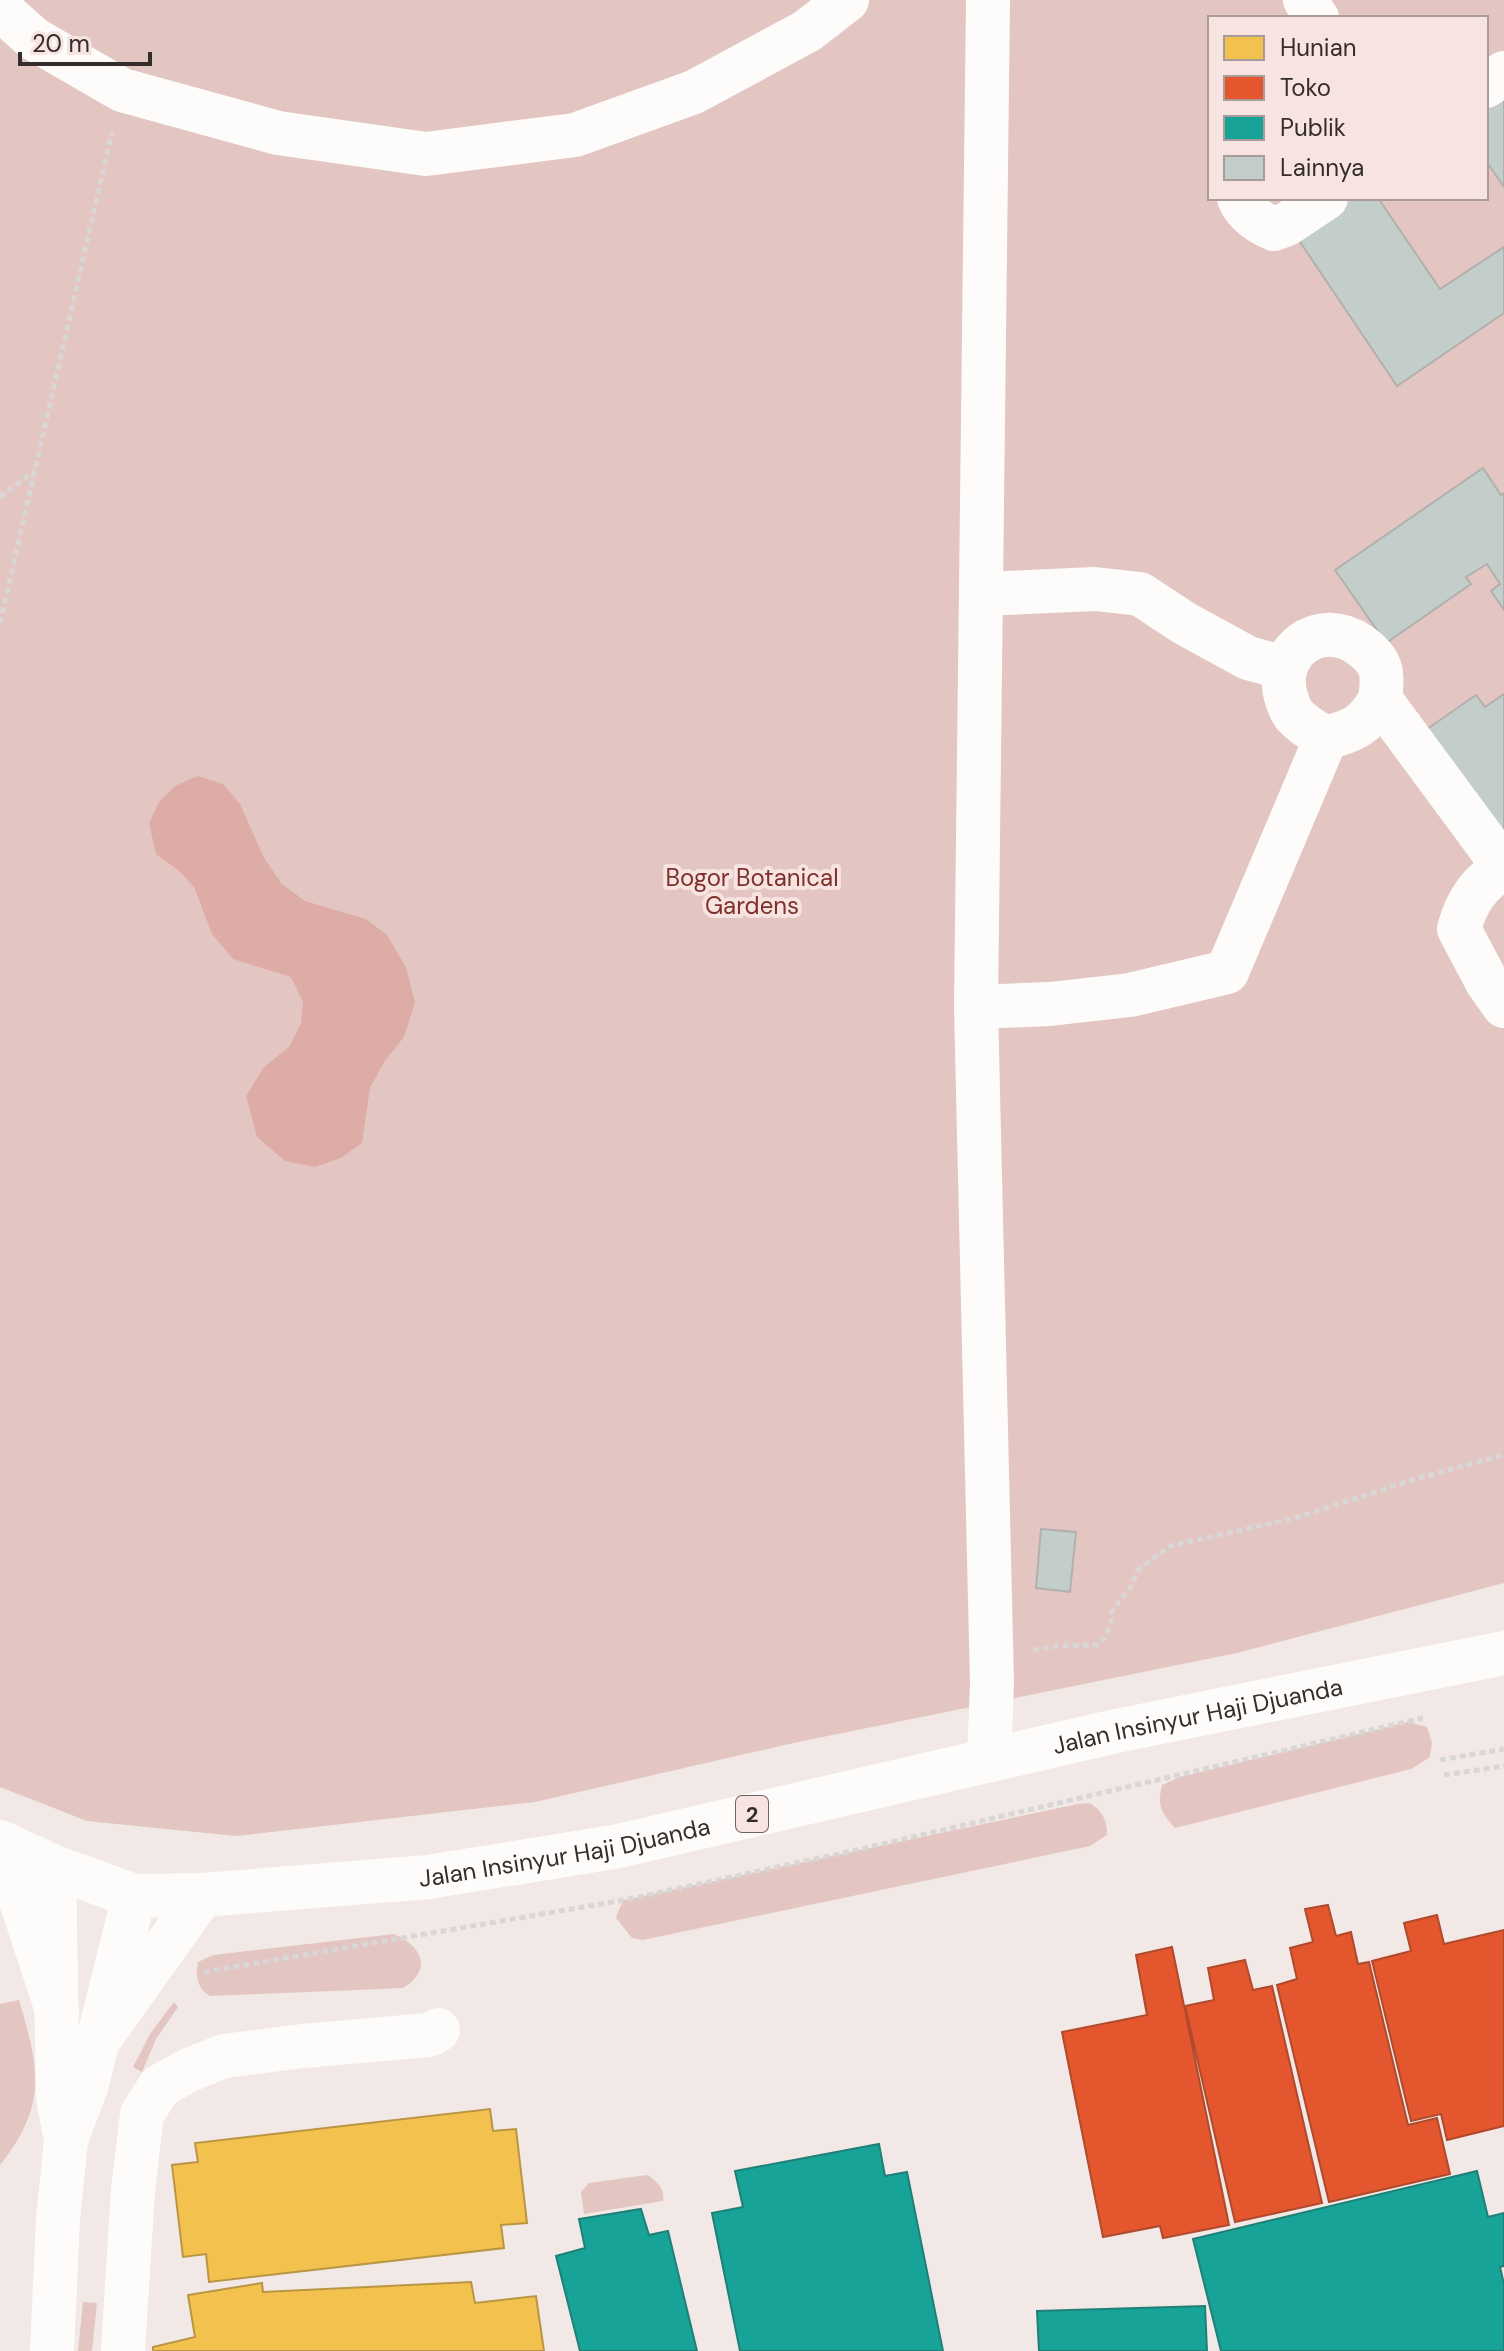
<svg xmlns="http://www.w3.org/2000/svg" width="1504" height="2351" font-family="'DM Sans',sans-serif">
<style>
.green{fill:#e3c6c2;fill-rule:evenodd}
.water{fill:#deaca6}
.homes{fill:#f2c14e;stroke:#b99544;stroke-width:2}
.shops{fill:#e4572e;stroke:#af4a2d;stroke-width:2}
.public{fill:#17a398;stroke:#208078;stroke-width:2}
.building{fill:#c3cdc9;stroke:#b2b0af;stroke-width:2}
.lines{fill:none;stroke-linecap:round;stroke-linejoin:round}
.path{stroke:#d9d6d6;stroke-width:5;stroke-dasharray:6 4;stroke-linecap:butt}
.minor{stroke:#fdfcfb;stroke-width:44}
.major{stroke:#fdfcfb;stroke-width:44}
.labels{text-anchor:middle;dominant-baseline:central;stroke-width:8;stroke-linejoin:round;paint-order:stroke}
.shield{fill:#f7e4e1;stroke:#6e6462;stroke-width:2}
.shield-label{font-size:22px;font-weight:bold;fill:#342d2c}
.park-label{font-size:24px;fill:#7f302a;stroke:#f7e4e1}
.street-label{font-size:24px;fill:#342d2c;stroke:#f7e4e1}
</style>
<rect width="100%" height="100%" fill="#f2e8e6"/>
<path class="green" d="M0 0H1504V1583L1237 1653 798 1742 535 1802 236 1836 87 1821 0 1787ZM1210 18H1486V198H1210Z
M1408 1722 1427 1727 1432 1743 1430 1757 1411 1769 1175 1828C1161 1812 1157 1806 1162 1785L1180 1777Z
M1090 1803C1103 1812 1107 1820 1107 1835L1090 1846 643 1940 632 1938 616 1918 619 1909 624 1900 1078 1804Z
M394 1934C422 1946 433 1970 403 1988L210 1996C197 1988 195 1976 198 1962L213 1955Z
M19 2000C39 2068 48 2105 0 2165V2004Z
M174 2002 178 2007 156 2039 142 2072 133 2067 150 2034Z
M647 2175C657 2181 665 2189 663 2201L584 2214 581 2192 589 2183Z
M83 2302 97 2303 92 2351H78Z"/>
<path class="water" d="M198 776 223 784 240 804 264 858 282 884 305 901 366 919 387 935 406 967 415 1003 404 1037 384 1062 370 1088 362 1143 341 1158 315 1167 285 1161 257 1137 246 1096 264 1067 289 1047 301 1023 303 1002 291 977 233 959 212 934 194 887 178 870 156 854 149 823 159 802 175 786Z"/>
<path class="homes" d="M490 2109 493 2131 516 2129 527 2223 501 2225 504 2248 209 2282 206 2254 183 2257 172 2165 198 2162 195 2143Z
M471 2282 475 2303 536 2296 544 2351H153V2347L195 2337 188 2295 262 2283 263 2292Z"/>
<path class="shops" d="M1328 1905 1336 1936 1351 1932 1358 1964 1369 1962 1408 2125 1437 2118 1450 2174 1329 2202 1277 1985 1297 1979 1290 1948 1313 1942 1305 1909Z
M1437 1915 1444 1944 1504 1930V2126L1447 2140 1441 2114 1411 2121 1372 1961 1411 1951 1404 1923Z
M1172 1947 1229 2225 1163 2238 1160 2226 1103 2237 1062 2032 1147 2015 1136 1955Z
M1245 1960 1253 1990 1272 1986 1322 2203 1235 2222 1185 2006 1214 2000 1208 1968Z"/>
<path class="public" d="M879 2144 885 2176 907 2172 943 2351H740L712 2213 743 2207 735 2171Z
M1477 2171 1488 2217 1504 2213V2266L1500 2267 1504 2284V2351H1221L1193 2239Z
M641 2209 649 2235 668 2231 697 2351H580L556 2256 585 2248 579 2219Z
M1205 2306 1207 2351H1039L1037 2311Z"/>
<path class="building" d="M1504 87V187L1486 161V99Z
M1351 198H1378L1440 289 1504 247V313L1397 386 1296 236Z
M1483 468 1501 495 1504 493V610L1491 591 1500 584 1487 564 1466 577 1471 584 1386 643 1335 570Z
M1504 694V856L1420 734 1476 695 1485 707Z
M1041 1529 1076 1532 1070 1592 1036 1588Z"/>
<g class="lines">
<path class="path" d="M0 497 34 471
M0 623 112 132
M1033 1650 1057 1646 1097 1645 1105 1638 1111 1622 1112 1611 1130 1588 1138 1570 1170 1546 1295 1518 1419 1478 1504 1455
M1440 1760 1504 1749
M1444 1775 1504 1766
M204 1972 624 1900 857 1850 1423 1718"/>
<path class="minor" d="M988 0 976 1007 992 1684 989 1759
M1305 0 1317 18
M0 9 34 39 122 90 278 133 426 154 575 135 694 92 807 31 847 0
M1486 86 1504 73
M1239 198C1245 213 1260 223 1274 229L1287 224 1326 198
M983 594 1095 589 1140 594 1184 623 1248 658 1285 668
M1380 699C1366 726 1354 730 1326 738 1315 732 1303 725 1295 716 1291 712 1289 705 1287 700 1271 653 1319 616 1360 645 1382 661 1384 672 1380 699L1504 867
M1504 868C1479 882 1466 902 1459 929L1487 982 1504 1006
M976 1007 1050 1004 1130 995 1227 972 1326 738
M68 2135 87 2084 134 1896
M52 2351 58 2219 66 2141 58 2097 54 1867
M123 2351 133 2191 142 2114 160 2086 189 2070 224 2056 303 2046 417 2036 429 2035 438 2030"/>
<g class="major">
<path id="s1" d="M0 1842 54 1867 134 1896 202 1895 428 1877 614 1847 1116 1731 1504 1653"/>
<path d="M2 1843 57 2010"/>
<path d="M98 2041 202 1895"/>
</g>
</g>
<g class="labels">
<rect class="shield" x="736" y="1796" width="32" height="36" rx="6"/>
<g class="shield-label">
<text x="752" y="1814">2</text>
</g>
<g class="park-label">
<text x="752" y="877">Bogor Botanical<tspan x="752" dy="28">Gardens</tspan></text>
</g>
<g class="street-label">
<text stroke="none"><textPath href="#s1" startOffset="1226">Jalan Insinyur Haji Djuanda</textPath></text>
<text stroke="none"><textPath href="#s1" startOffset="578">Jalan Insinyur Haji Djuanda</textPath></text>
</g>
</g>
<rect x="1208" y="16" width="280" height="184" fill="#f7e4e1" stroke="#a99b99" stroke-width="2"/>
<rect x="1224" y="36" width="40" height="24" fill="#f2c14e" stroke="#a99b99" stroke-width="2"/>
<text x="1280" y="56" font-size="24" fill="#342d2c">Hunian</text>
<rect x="1224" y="76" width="40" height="24" fill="#e4572e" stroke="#a99b99" stroke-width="2"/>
<text x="1280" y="96" font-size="24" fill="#342d2c">Toko</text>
<rect x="1224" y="116" width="40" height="24" fill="#17a398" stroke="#a99b99" stroke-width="2"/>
<text x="1280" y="136" font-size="24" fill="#342d2c">Publik</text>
<rect x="1224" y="156" width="40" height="24" fill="#c3cdc9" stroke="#a99b99" stroke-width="2"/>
<text x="1280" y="176" font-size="24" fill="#342d2c">Lainnya</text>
<path d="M20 52v12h130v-12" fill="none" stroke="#342d2c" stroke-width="4"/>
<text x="32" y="52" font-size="24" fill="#342d2c" stroke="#f7e4e1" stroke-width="6" paint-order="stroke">20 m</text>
</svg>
